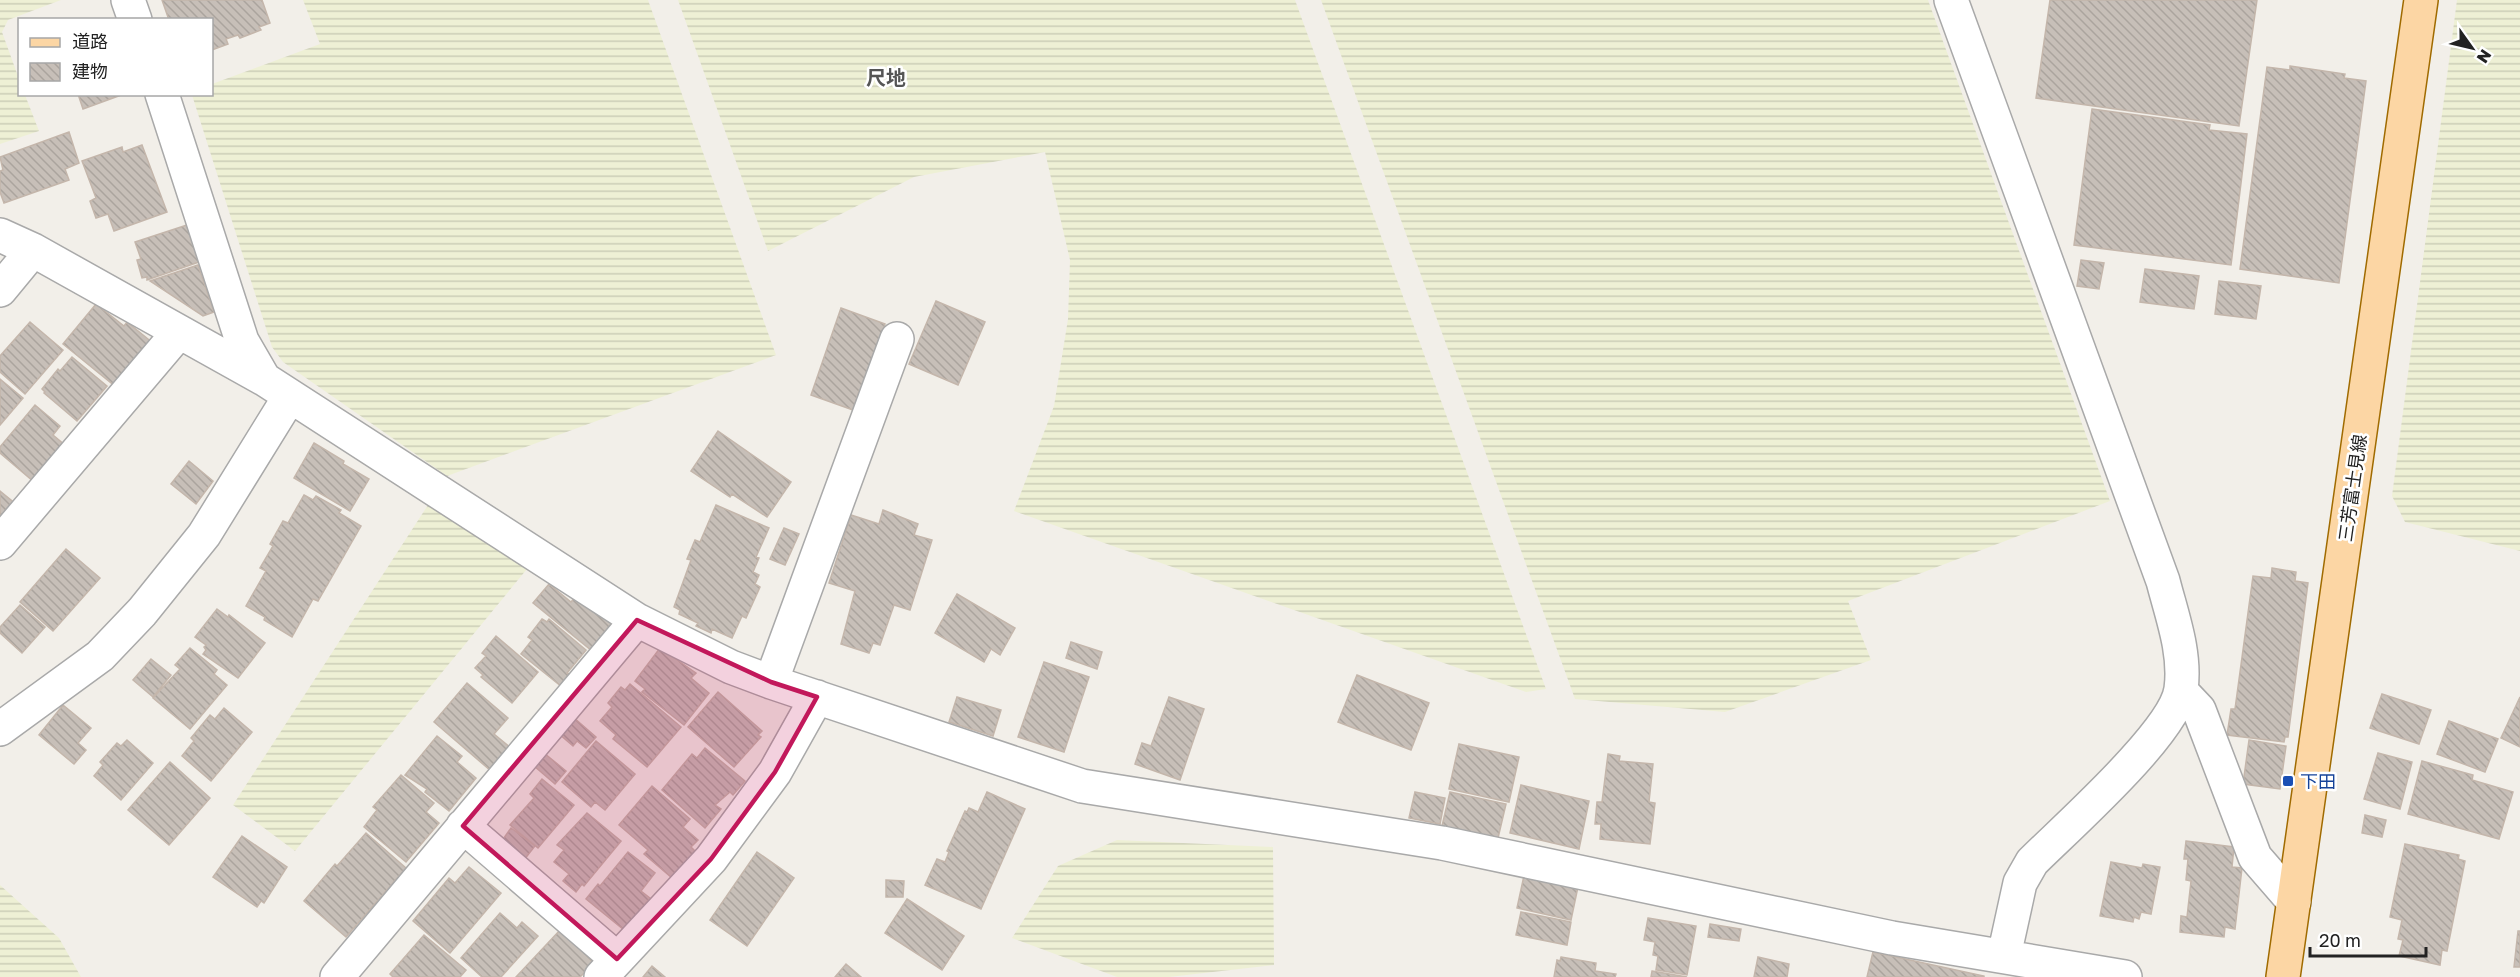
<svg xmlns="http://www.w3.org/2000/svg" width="2520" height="977" font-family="'Golos Text','Noto Sans JP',sans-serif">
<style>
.farmland{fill:url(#farmland-rules)}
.building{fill:url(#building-back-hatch);stroke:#c4b6ab;stroke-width:1.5}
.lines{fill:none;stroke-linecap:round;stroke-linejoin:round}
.minor-casing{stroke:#a9a9a9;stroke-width:36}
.major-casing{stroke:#a06b00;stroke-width:36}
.minor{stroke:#fff;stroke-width:33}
.major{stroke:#fcd6a4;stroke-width:33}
.marked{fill:#c2185b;fill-opacity:0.2;stroke:#c2185b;stroke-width:4.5;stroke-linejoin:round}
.transit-dot{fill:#1a4fb4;stroke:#fff;stroke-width:2}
.labels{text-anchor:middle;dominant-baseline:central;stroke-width:5;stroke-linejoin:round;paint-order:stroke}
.street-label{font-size:18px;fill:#222;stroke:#fff}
.transit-label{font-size:18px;fill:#164399;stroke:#fff;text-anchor:start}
.neighbourhood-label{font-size:20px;font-weight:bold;fill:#555;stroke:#fff}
</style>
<defs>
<pattern id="farmland-rules" width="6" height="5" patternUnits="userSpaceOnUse" patternTransform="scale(1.5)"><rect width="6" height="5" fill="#eef0d5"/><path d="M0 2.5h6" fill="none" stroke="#ccceb7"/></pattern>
<pattern id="building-back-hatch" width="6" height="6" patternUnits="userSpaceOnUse" patternTransform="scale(1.5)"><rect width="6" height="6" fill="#c7bfb8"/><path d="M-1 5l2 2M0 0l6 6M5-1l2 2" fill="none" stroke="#aba49e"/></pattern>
</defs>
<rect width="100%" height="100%" fill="#f2efe9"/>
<path class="farmland" d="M0 0H61L8 20 2 32 19 79 20 94 25 95 39 131 0 144Z
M303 0H648L776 355 447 476 283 362 272 347 192 95 212 94V84L320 44Z
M678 0H1295L1546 689 1526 692 1014 511 1054 406 1068 319 1070 260 1045 152 914 177 768 251Z
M1321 0H1928L2110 501 1848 601 1871 660 1725 712 1575 699Z
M2457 0H2520V551L2405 522 2392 496Z
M428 505 527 569 295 851 233 805Z
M1117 840 1273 847 1274 965 1169 977H1117L1012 938 1058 866Z
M0 885 59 938 81 977H0Z"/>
<path class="building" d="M162 0H262L270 23 259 27 261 30 240 38 238 35 226 39 228 44 212 50V20H169Z
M2050 0H2257L2239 126 2036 98Z
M2290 66 2345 74 2344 78 2366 81 2339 283 2240 269 2267 67 2290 70Z
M78 94H124L83 109Z
M2092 109 2210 125 2209 130 2247 134 2231 265 2074 245Z
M69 132 79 163 65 169 69 180 4 203 0 192V171L3 170 0 157Z
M142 145 167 212 114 231 108 214 96 218 90 201 96 198 82 161 122 147 123 152Z
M187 225 199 262 147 280V277L142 278 137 260 141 259 135 242Z
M2081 260 2104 263 2099 289 2077 286Z
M198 265 214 312 203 316 150 281Z
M2145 269 2199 276 2194 309 2140 302Z
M2219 281 2261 286 2256 319 2215 314Z
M936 301 985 322 958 385 909 364Z
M96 304 124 326 127 322 153 343 116 387 63 344Z
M841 308 885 324 862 392 859 391 853 410 811 395Z
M30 322 63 350 25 394 0 372V356Z
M72 357 107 386 77 421 44 393 45 392 42 389 58 369 60 371Z
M0 379 23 398 0 425Z
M35 405 60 426 53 435 65 445 34 482 0 453V447Z
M718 431 791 482 767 517 732 494 730 497 691 471Z
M314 443 344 461 343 464 369 479 350 511 294 478Z
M189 461 213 481 196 504 171 484Z
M0 491 16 504 0 523Z
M304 495 313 500 316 496 341 510 339 513 361 526 318 601 313 599 292 637 264 620 265 617 246 606 266 571 260 568 273 546 270 544 283 521 288 523Z
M716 505 769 528 756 557 759 558 753 572 759 575 755 584 760 587 746 618 742 616 732 638 712 629 711 633 696 626 698 623 679 614 680 610 674 607 691 560 687 559 695 540 700 542Z
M883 510 918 524 914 535 932 540 910 610 894 605 880 645 873 643 869 653 841 644 855 591 829 583 851 515 879 524Z
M784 528 799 534 785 565 770 559Z
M66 549 100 578 53 631 20 602Z
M2272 568 2296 572 2295 581 2308 583 2288 737H2285L2284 742 2227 735 2231 709H2235L2253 576 2271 578Z
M549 584 571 602 577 595 613 625 592 651 533 603Z
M957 594 1015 628 1000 655 991 649 984 662 935 633Z
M20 605 45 627 22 653 0 633V627Z
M217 609 228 617 229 615 265 643 238 678 203 654 206 650 204 647 206 645 195 637Z
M542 619 547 622 549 619 586 650 567 673 571 675 562 687 521 654 532 640 528 637Z
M496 636 538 672 512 703 481 677 483 675 475 668 486 656 482 653Z
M1071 642 1102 652 1097 669 1066 658Z
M190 648 217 670 214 674 227 685 190 729 153 698 180 669 175 665Z
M660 648 696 673 691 678 709 693 684 725 642 692 645 689 635 681Z
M151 659 171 675 153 697 133 680Z
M1044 662 1089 677 1064 752 1018 737Z
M1357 675 1429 703 1411 750 1338 722Z
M467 683 508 718 494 734 511 748 491 771 434 722Z
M630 684 681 727 647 767 613 739 616 735 600 721 612 707 608 703 621 687 625 690Z
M718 692 762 731 758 735 761 737 734 767 688 727Z
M2382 694 2431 710 2419 744 2370 728Z
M957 697 1001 710 993 736 949 722Z
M1169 697 1204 709 1180 780 1135 764 1142 743 1151 746Z
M2520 697V747L2501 738Z
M63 705 91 728 78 743 86 750 74 764 39 735Z
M224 708 252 732 211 781 182 756 194 741 191 738 210 715 215 719Z
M573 717 596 737 586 748 577 741 573 746 559 734Z
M2449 721 2498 739 2485 772 2437 754Z
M437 736 462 756 457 762 476 778 449 811 425 792 427 789 405 775Z
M127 740 153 763 121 800 94 776 103 765 100 762 117 743 121 746Z
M2249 740 2286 746 2280 789 2243 784Z
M596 741 635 774 605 810 595 802 591 807 562 782Z
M1459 744 1519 757 1509 802 1449 789Z
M705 748 745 781 733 795 730 792 715 805 721 809 705 828 662 790 692 754 697 758Z
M544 753 566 771 555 784 534 766Z
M2378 753 2412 762 2400 809 2364 799Z
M1608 754 1620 756 1619 761 1653 764 1649 802 1655 803 1650 844 1600 839 1601 824H1595L1597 802H1602Z
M2422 761 2473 775 2472 780 2513 792 2499 839 2408 814Z
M170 762 210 798 169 845 128 810Z
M401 775 434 803 426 812 439 823 406 862 364 827 377 810 373 807Z
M542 779 574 805 538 848 510 825 534 798 530 794Z
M1521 785 1589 801 1579 849 1510 833Z
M652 786 690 819 683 827 698 840 691 847 695 851 672 878 644 854 648 850 619 825Z
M987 792 1025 809 981 909 925 885 937 859 945 862 949 852 947 851 965 811 967 812 969 808 978 812Z
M1415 792 1445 798 1440 824 1409 818Z
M1450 792 1506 804 1498 838 1442 826Z
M587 813 621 841 584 886 582 884 576 892 563 881 569 874 554 862 564 850 557 845Z
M2365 815 2386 820 2382 837 2362 833Z
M511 828 535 846 524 860 501 842Z
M366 833 406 868 346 937 304 901 335 864 337 866Z
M242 836 287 867 264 903 261 901 257 907 213 877Z
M2186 841 2234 847 2232 867 2242 868 2235 929 2225 927 2224 937 2180 932 2181 916 2187 917 2191 881 2186 880 2188 859H2184Z
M2405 844 2459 855 2458 859 2465 861 2447 951 2442 950 2440 965 2399 956 2403 940 2398 939 2402 920 2390 917Z
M628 852 655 873 641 891 650 898 624 930 586 899 598 884 600 886Z
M757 852 794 878 747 946 710 920Z
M2111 862 2142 868 2143 864 2160 867 2151 914 2141 912 2139 919 2134 917 2133 922 2100 916Z
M469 867 501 893 450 953 413 921 449 878 455 883Z
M1525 871 1579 882 1571 920 1517 908Z
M886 880 904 881 903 897H886Z
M907 899 964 936 942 970 885 933Z
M1521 912 1571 922 1567 945 1516 935Z
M500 913 517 928 522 922 538 936 501 977H482L461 958Z
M1648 918 1696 926 1687 975 1656 970 1658 956 1653 955 1655 942 1644 940Z
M1710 924 1741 929 1739 941 1708 937Z
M560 930 594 963 580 977H516Z
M2518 931H2520V967H2514Z
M424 935 466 970 460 977H393L390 974Z
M1873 952 1984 976V977H1867Z
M1561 957 1596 963 1595 971 1616 974 1615 977H1554L1557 960 1560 961Z
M1758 957 1789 964 1787 977H1754Z
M846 964 861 977H835Z
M652 966 665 977H643Z
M1652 971 1687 977H1651Z"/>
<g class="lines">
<g class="minor-casing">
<path id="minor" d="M128 0 135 20
M1951 0 2163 581C2172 616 2186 653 2181 689 2175 732 2066 828 2032 862L2020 883 2004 956
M162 94 242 341 264 379
M0 235 33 250 264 379 637 620 731 667 771 682 1082 786 1442 843 1892 938 2125 977
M0 290 33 250
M0 543 179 332
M771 682 897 339
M2181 691 2199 710 2255 857 2294 902
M0 729 100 656 142 612 204 535 290 396
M463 826 617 959
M337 977 637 620
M601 977 711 859 775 772 817 697"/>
</g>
<g class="major-casing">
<path id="major" d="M2283 977 2421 0"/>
</g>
<use href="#minor" class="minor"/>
<use href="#major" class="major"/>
</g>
<path class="marked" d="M637 620 771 682 817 697 775 772 711 859 617 959 463 826Z"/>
<rect class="transit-dot" x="2282" y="775" width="12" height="12" rx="3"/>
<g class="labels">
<g class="street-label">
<text transform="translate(2352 488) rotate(-82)">三芳富士見線</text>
</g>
<g class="transit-label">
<text x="2300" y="781">下田</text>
</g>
<g class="neighbourhood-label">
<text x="886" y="77">尺地</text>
</g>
</g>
<rect x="18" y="18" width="195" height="78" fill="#ffffff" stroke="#a7a7a7" stroke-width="1.5"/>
<rect x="30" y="38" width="30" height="9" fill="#fcd6a4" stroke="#a7a7a7" stroke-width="1.5"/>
<text x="72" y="48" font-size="18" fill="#222222">道路</text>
<rect x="30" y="63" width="30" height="18" fill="url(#building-back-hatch)" stroke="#a7a7a7" stroke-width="1.5"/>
<text x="72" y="78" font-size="18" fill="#222222">建物</text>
<g transform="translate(2472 48) rotate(124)" stroke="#ffffff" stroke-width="4.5" paint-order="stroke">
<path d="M0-4.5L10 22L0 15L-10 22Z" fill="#222222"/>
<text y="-9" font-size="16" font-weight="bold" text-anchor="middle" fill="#222222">N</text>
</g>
<path d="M2310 947v9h116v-9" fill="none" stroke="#222222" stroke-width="3"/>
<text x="2319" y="947" font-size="18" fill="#222222" stroke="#ffffff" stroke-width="4.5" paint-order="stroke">20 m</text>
</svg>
